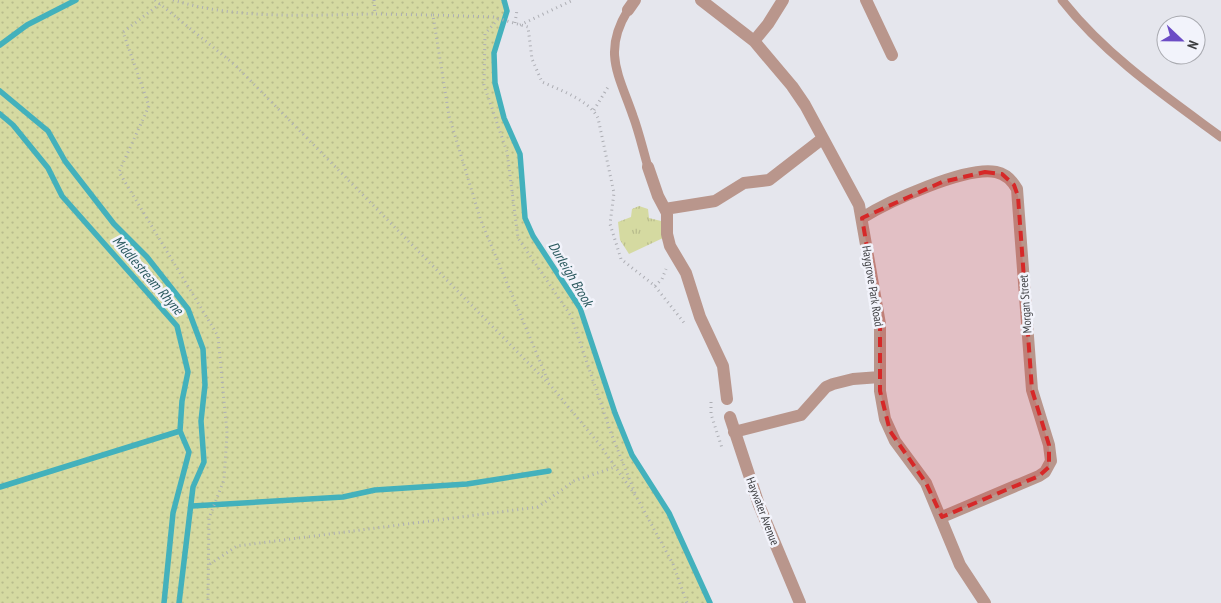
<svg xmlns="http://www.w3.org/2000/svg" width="1221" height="603" font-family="'PT Sans Narrow',sans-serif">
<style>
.grass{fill:url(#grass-dots)}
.park{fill:url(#park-tufts)}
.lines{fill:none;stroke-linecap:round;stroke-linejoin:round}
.stream{stroke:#43b1bc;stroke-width:5.5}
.path{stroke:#adaeb4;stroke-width:3;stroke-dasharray:1 4;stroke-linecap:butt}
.lane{stroke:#b9968c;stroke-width:9}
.street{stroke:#b9968c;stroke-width:12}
.marked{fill:#d62828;fill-opacity:0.2;stroke:#d62828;stroke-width:4;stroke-dasharray:10 6;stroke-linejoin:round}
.labels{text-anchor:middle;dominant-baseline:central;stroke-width:5;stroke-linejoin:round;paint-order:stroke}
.street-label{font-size:12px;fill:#3c3d40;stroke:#f2f3fb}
.water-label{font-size:14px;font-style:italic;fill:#2a595e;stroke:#f2f3fb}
</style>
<defs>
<pattern id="grass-dots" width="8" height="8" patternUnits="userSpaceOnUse" patternTransform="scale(1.25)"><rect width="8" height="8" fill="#d5daa1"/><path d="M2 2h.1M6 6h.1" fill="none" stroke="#b8bc8c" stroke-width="1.8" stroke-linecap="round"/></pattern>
<pattern id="park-tufts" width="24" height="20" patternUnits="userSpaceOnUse" patternTransform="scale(1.25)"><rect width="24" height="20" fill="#d5daa1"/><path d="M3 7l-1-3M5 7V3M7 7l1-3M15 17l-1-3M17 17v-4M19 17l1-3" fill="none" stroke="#b8bc8c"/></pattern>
</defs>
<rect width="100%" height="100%" fill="#e5e6ed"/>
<path class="grass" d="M0 0H504L507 11 494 53 495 83 504 118 520 154 525 218 533 236 580 308 615 413 632 454 669 513 710 603H0Z"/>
<path class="park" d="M639 206 648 209 649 218 661 221 663 238 629 254 620 240 618 222 631 217 632 209Z"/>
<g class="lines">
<path class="stream" d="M504 0 507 11 494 53 495 83 504 118 520 154 525 218 533 236 580 308 615 413 632 455 669 513 710 603
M0 45 27 25 76 0
M0 91 48 131 65 161 114 224 147 257 188 309 203 349 205 385 201 421 204 462 193 487 179 603
M0 114 13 125 48 168 62 196 177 326 188 372 182 401 180 431 189 452 173 513 164 603
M0 487 180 431
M192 506 343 497 375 490 467 484 549 471"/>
<path class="path" d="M155 0 235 65 551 386 600 445 637 498 673 564 687 603
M173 0C237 20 309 15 375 14
M374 0 375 14 433 15 449 116 481 221 549 383
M160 4 123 32 149 106 119 172 218 336 227 433 224 480 209 518 208 603
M433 15 493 17 528 27 532 59 542 82C560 90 589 100 598 118L614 193 610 224 621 259 655 286 685 324
M498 19 485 34 484 85 507 152 518 238 571 316 611 433 635 493
M515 23 517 10
M520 25 573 0
M594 110 608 87
M655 286 662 279 666 269
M711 402V414L722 448
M210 564 237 546 538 507 574 481 615 467"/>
<path class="lane" d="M1062 0C1105 55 1165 96 1221 137
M628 10C602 52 619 75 633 116 639 132 643 150 648 167"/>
<path class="street" d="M701 0 754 41 792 86 805 105 859 205 880 324V391L885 419 895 441 926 483 960 565 985 603
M866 0 892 55
M628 10 635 0
M754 41 768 24 783 0
M648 167 658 196 667 213V234L670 246 686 273 700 317 723 366 727 399
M665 209 715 201 744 183 769 180 822 139
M862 218C889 201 966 166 996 172 1006 174 1012 180 1017 189L1032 390 1049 445 1051 461 1045 472 1039 476 942 517
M730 417 759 505 800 603
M734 432 801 415 826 387 833 384 853 379 880 377"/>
</g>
<path class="marked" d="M985 172 1002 174 1014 185 1018 196 1032 390 1049 445V467L1039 476 942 517 926 483 890 431 880 391V324L862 218 942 182Z"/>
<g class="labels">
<g class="street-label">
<text transform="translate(873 286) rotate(81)">Haygrove Park Road</text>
<text transform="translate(1025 304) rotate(-94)">Morgan Street</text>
<text transform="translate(763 511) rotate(69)">Haywater Avenue</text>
</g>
<g class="water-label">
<text transform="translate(571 274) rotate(59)">Durleigh Brook</text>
<text transform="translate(148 275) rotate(49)">Middlestream Rhyne</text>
</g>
</g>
<g transform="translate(1181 40) rotate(112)"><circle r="24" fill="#f2f3fb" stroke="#a9aab0"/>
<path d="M0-4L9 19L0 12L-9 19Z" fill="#6c4cc5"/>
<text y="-8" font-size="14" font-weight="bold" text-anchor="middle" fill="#3c3d40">N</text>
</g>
</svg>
